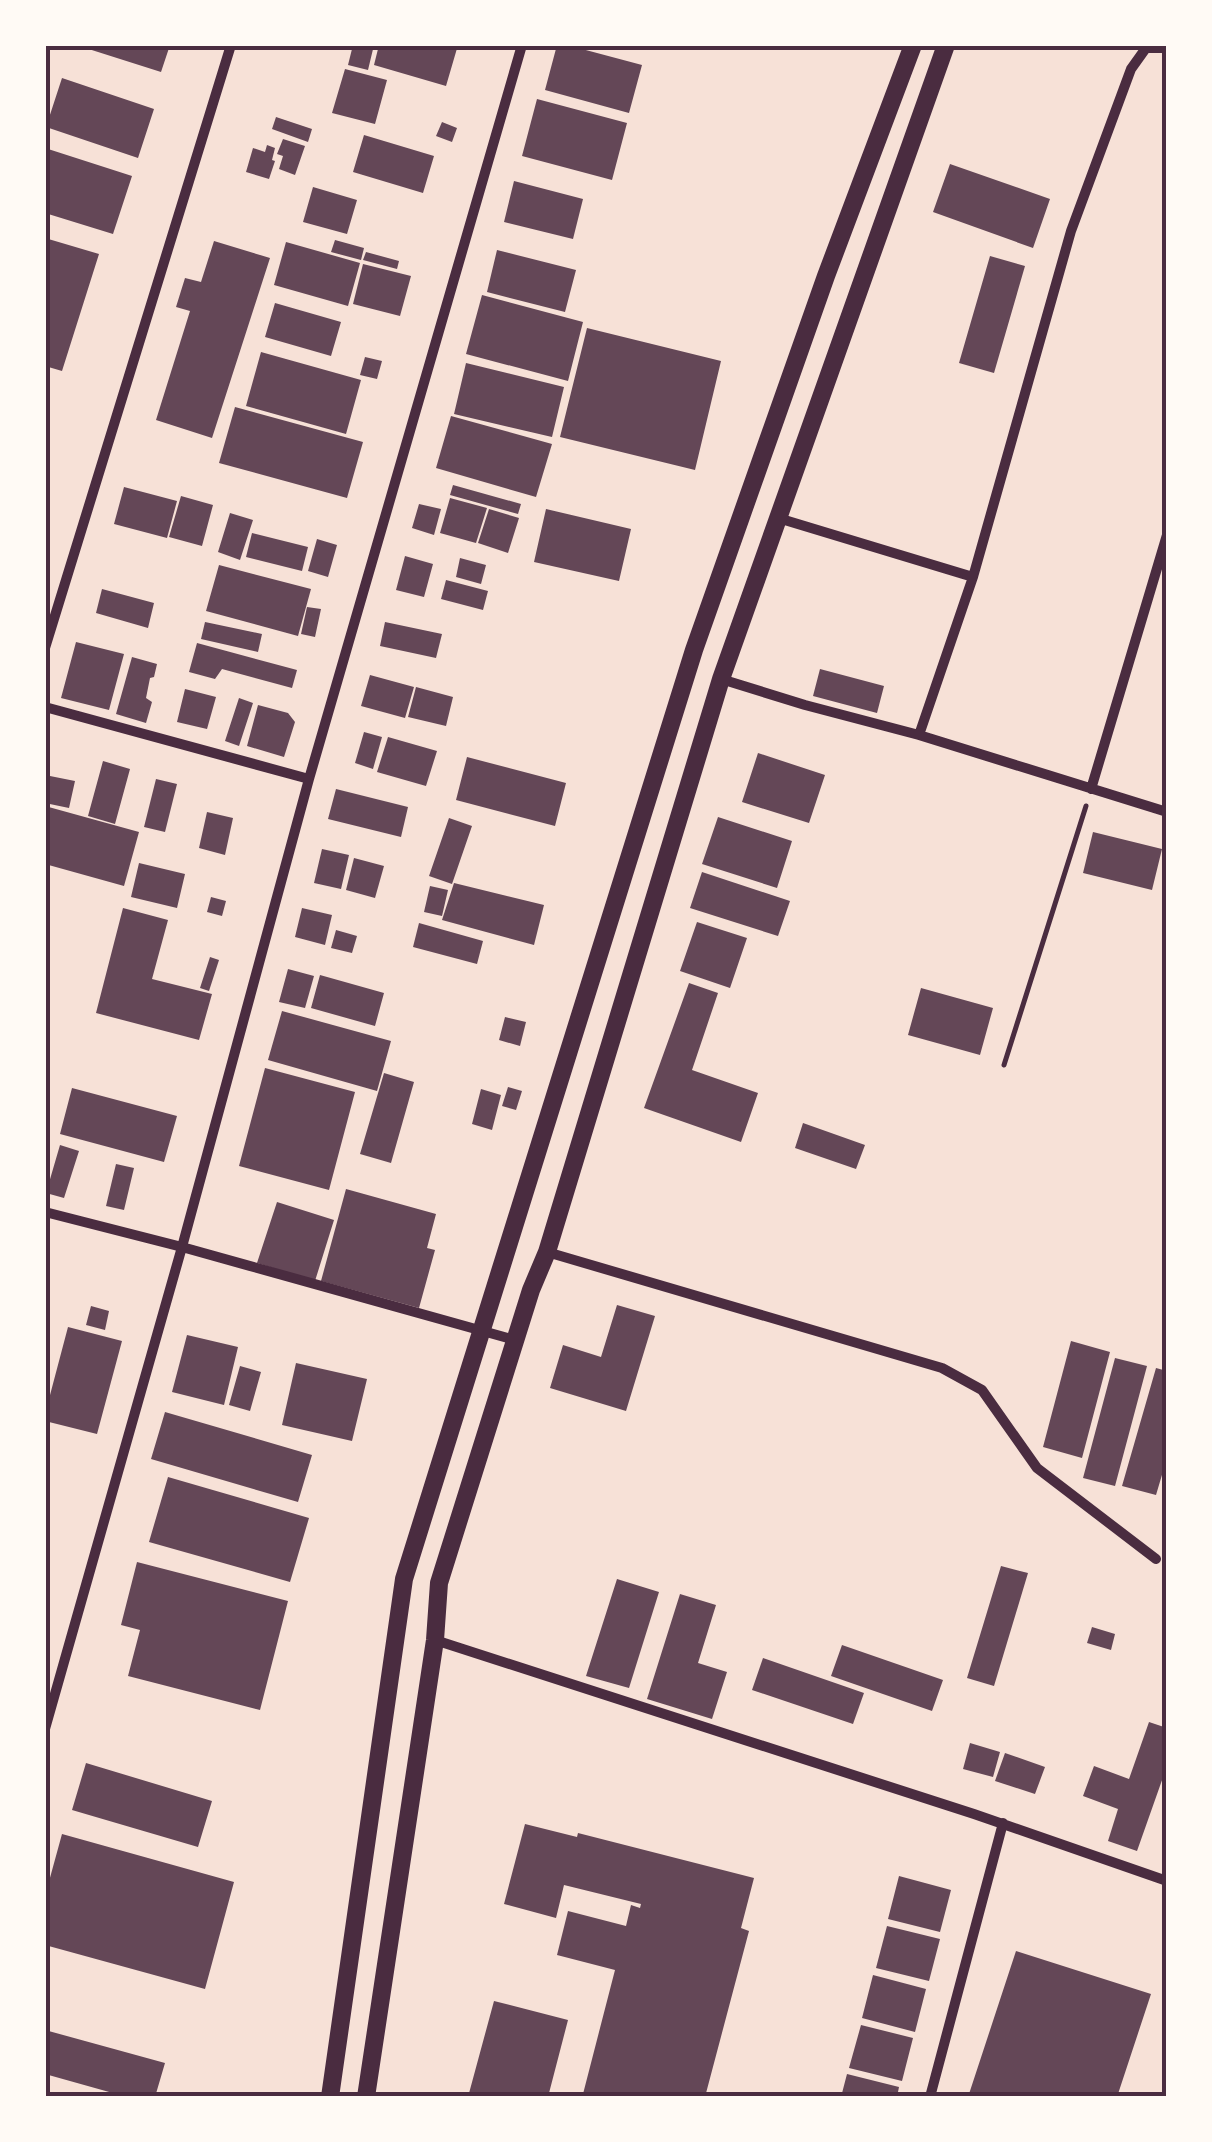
<svg xmlns="http://www.w3.org/2000/svg" width="1212" height="2142" font-family="'PT Sans Narrow',sans-serif">
<style>
.building{fill:#644757}
.lines{fill:none;stroke-linecap:round;stroke-linejoin:round}
.path{stroke:#4a2c40;stroke-width:5}
.minor{stroke:#4a2c40;stroke-width:10}
.tertiary{stroke:#4a2c40;stroke-width:18}
.neatline{fill:none;stroke:#4a2c40;stroke-width:4}
</style>
<rect width="100%" height="100%" fill="#f7e1d7"/>
<path class="building" d="M76 45H170L161 72Z
M353 45H374L368 70 348 65Z
M379 45H458L446 86 374 65Z
M557 45H567L642 65 629 113 545 90Z
M345 69 387 80 375 124 332 113Z
M62 78 154 109 138 158 46 127Z
M537 99 627 123 612 180 522 156Z
M276 117 312 129 308 142 272 129Z
M442 122 457 128 452 142 436 136Z
M364 135 434 156 423 193 353 172Z
M283 139 305 146 295 175 279 169 283 156 277 154Z
M267 145 275 148 272 160 275 161 269 179 246 172 253 148 265 152Z
M45 148 132 176 113 234 45 213Z
M950 164 1050 199 1033 248 933 212Z
M514 181 583 199 573 239 504 222Z
M313 187 357 200 347 234 303 222Z
M45 238 99 254 62 371 45 366Z
M335 240 364 248 361 260 331 252Z
M214 241 270 258 212 438 156 420 190 311 176 307 185 278 201 282Z
M286 242 360 263 348 306 274 285Z
M497 250 576 270 565 312 487 292Z
M366 252 399 261 397 269 363 260Z
M990 256 1025 266 994 373 959 363Z
M363 264 411 276 400 316 353 304Z
M482 295 583 322 568 381 466 354Z
M275 303 341 322 331 356 265 337Z
M587 328 721 361 695 470 560 437Z
M261 352 361 380 346 434 246 406Z
M365 357 382 361 377 379 360 375Z
M466 363 564 387 552 437 454 414Z
M235 407 363 442 347 498 219 463Z
M451 416 552 444 536 497 436 468Z
M453 485 521 504 518 514 450 495Z
M124 487 177 501 167 538 114 524Z
M181 496 213 505 202 546 169 537Z
M450 498 487 508 476 543 440 533Z
M419 504 441 509 434 535 412 528Z
M489 509 519 518 508 553 478 543Z
M546 509 631 529 619 581 534 562Z
M230 513 253 520 240 560 218 552Z
M252 533 308 547 302 571 246 557Z
M317 539 337 545 328 577 308 571Z
M405 556 433 564 424 597 396 590Z
M460 558 486 565 481 584 456 577Z
M219 565 311 589 298 636 206 611Z
M446 580 488 591 483 610 441 599Z
M102 589 154 603 148 628 96 613Z
M307 607 321 609 315 637 301 634Z
M205 622 262 634 258 652 201 639Z
M385 622 442 634 436 658 380 646Z
M76 642 124 654 109 710 61 698Z
M197 643 297 670 292 688 222 669 215 679 189 672Z
M132 657 157 664 154 677 150 678 146 698 152 702 146 723 116 714Z
M820 669 884 686 877 713 813 696Z
M370 675 414 687 405 718 361 706Z
M416 687 453 697 446 726 408 717Z
M185 689 216 697 207 729 177 722Z
M239 698 253 703 239 746 225 741Z
M258 705 288 713 295 722 284 757 247 746Z
M364 732 382 737 373 769 355 763Z
M388 737 437 751 426 786 377 772Z
M758 753 825 775 809 823 742 802Z
M467 757 566 783 555 826 456 800Z
M103 761 130 769 115 824 88 816Z
M45 775 75 781 69 808 45 803Z
M156 779 177 784 165 832 144 827Z
M336 789 408 807 401 837 328 819Z
M45 806 139 832 124 886 45 864Z
M207 812 233 818 225 855 199 848Z
M718 817 792 841 777 888 702 864Z
M449 818 472 826 452 884 429 876Z
M1093 832 1162 849 1152 890 1083 873Z
M322 849 349 855 341 889 314 883Z
M354 858 384 866 375 898 346 890Z
M139 863 185 874 177 908 131 897Z
M702 872 790 901 778 936 690 908Z
M454 883 544 905 534 945 442 920Z
M430 886 448 890 442 916 424 912Z
M211 897 226 901 222 916 207 912Z
M123 908 168 920 152 979 212 994 199 1040 96 1013Z
M302 908 332 915 325 945 295 937Z
M697 922 747 938 730 988 680 971Z
M419 923 483 941 477 964 413 947Z
M336 930 357 936 352 953 331 948Z
M210 957 219 960 209 991 200 988Z
M288 969 314 976 305 1008 279 1002Z
M320 975 384 993 375 1026 311 1008Z
M689 983 718 993 692 1070 758 1093 741 1142 644 1108Z
M921 988 993 1008 980 1055 908 1035Z
M282 1011 391 1041 377 1091 268 1060Z
M505 1017 526 1022 520 1046 499 1040Z
M265 1068 355 1092 329 1190 239 1166Z
M384 1073 414 1082 391 1163 360 1154Z
M508 1087 522 1091 516 1110 502 1106Z
M72 1088 177 1116 164 1162 60 1134Z
M481 1089 501 1095 492 1130 472 1124Z
M803 1123 865 1145 856 1169 795 1148Z
M60 1145 79 1151 64 1198 46 1193Z
M116 1164 134 1168 124 1210 106 1206Z
M346 1189 436 1214 427 1248 435 1250 419 1308 321 1281Z
M277 1202 334 1220 315 1281 257 1263Z
M617 1305 655 1316 626 1411 550 1388 563 1345 601 1357Z
M91 1306 109 1311 105 1330 86 1325Z
M68 1327 122 1341 97 1434 45 1421V1414Z
M187 1335 238 1347 224 1405 172 1392Z
M1071 1341 1110 1352 1082 1458 1043 1447Z
M1115 1358 1147 1366 1115 1486 1083 1478Z
M296 1363 367 1379 352 1441 282 1425Z
M240 1366 261 1372 250 1411 229 1405Z
M1156 1368 1167 1371V1458L1156 1495 1122 1486Z
M165 1412 312 1455 298 1502 151 1459Z
M168 1477 309 1518 290 1582 149 1542Z
M137 1562 288 1601 260 1710 128 1676 140 1630 121 1625Z
M1001 1566 1028 1573 994 1686 967 1678Z
M617 1579 659 1592 629 1688 586 1676Z
M680 1594 716 1605 698 1663 727 1672 712 1719 647 1699Z
M1092 1627 1115 1634 1111 1650 1087 1643Z
M842 1645 943 1680 932 1711 831 1676Z
M763 1658 864 1693 853 1724 752 1690Z
M1149 1722 1167 1728V1766L1137 1851 1108 1841 1118 1809 1083 1796 1094 1766 1129 1779Z
M970 1743 1000 1752 993 1777 963 1769Z
M1005 1753 1045 1767 1035 1794 995 1781Z
M86 1763 212 1801 198 1847 72 1810Z
M525 1824 577 1837 578 1833 754 1878 741 1928 749 1931 705 2097H592L583 2094 615 1970 557 1955 568 1911 626 1926 631 1905 640 1908 641 1904 564 1885 556 1918 504 1904Z
M62 1834 234 1882 205 1989 45 1945V1896Z
M899 1876 951 1890 940 1932 888 1919Z
M887 1926 940 1939 929 1981 876 1968Z
M1016 1951 1151 1994 1117 2097H978L969 2094Z
M873 1975 926 1989 915 2032 862 2018Z
M494 2001 568 2020 548 2097H468Z
M861 2025 913 2038 902 2081 849 2068Z
M45 2030 165 2063 155 2097H127L45 2074Z
M847 2074 899 2087 897 2097H841Z"/>
<g class="lines">
<path class="path" d="M1004 1065 1086 806"/>
<path class="minor" d="M778 518 973 577
M45 648 231 45
M721 679 805 705 919 735 1167 812
M45 707 309 779
M919 735 973 577 1071 231 1131 69 1146 48H1167
M1091 789 1167 535
M45 1212 182 1247 515 1340
M547 1252 942 1368 982 1390 1037 1468 1156 1559
M435 1640 974 1814 1167 1881
M45 1729 182 1247 309 779 522 45
M930 2097 1003 1823"/>
<path class="tertiary" d="M330 2097 404 1579 694 650 826 276 913 45
M366 2097 435 1640 439 1583 531 1290 547 1252 721 679 946 45"/>
</g>
<rect width="1212" height="2142" fill="none" stroke="#fffaf5" stroke-width="95"/>
<rect x="48" y="48" width="1116" height="2046" class="neatline"/>
</svg>
